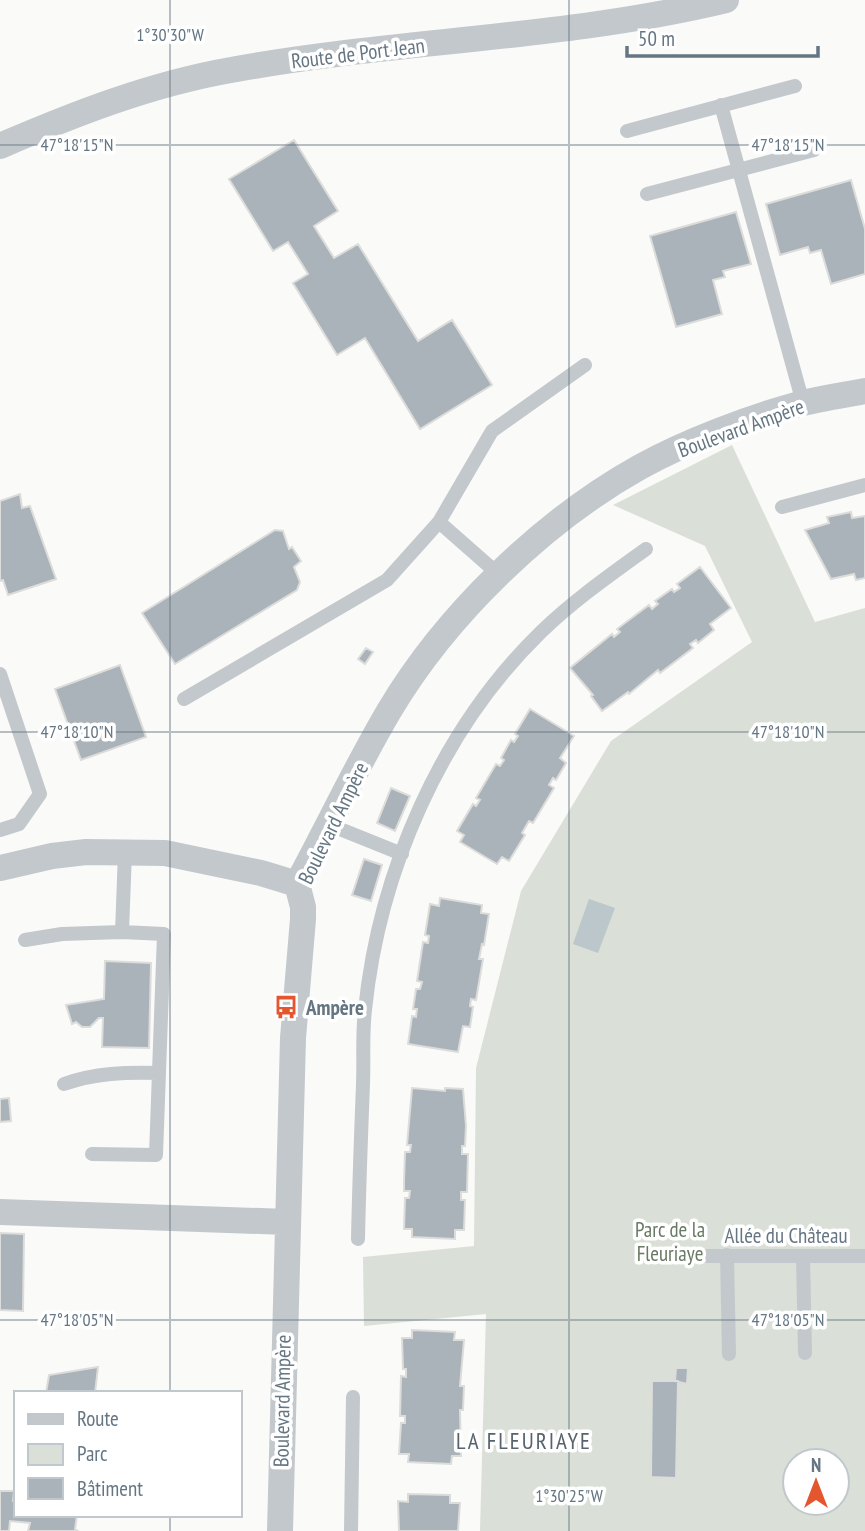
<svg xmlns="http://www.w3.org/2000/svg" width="865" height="1531" font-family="'PT Sans Narrow',sans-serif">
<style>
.green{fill:#dadfd7;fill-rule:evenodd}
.water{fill:#bbc7cb}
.building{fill:#aab3b9;stroke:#dcdcda;stroke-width:2}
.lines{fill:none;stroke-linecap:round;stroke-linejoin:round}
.service{stroke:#c3c8cc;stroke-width:14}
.minor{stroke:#c3c8cc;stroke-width:26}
.ticks{fill:none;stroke:#657683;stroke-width:2;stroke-opacity:0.45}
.labels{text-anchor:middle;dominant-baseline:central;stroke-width:7;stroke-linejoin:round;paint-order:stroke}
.street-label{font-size:21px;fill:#657683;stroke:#fff}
.poi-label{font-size:21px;font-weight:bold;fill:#657683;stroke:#fff;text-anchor:start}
.park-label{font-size:21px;fill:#687a64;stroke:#fff}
.neighbourhood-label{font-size:23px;letter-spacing:2px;fill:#57646e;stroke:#fff}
.ticks-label{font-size:18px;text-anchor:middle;fill:#657683;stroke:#fff;stroke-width:7;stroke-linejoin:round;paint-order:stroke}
</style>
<rect width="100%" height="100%" fill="#fafaf8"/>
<path class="green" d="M732 445 815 622 865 608V1531H480L486 1314 364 1326 363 1257 474 1246 476 1068 521 891 611 741 752 642 705 546 613 505ZM795 1461H837V1503H795Z"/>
<path class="water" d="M589 899 615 908 598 953 573 944Z"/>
<path class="building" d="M294 140 338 211 314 226 334 258 358 244 418 341 452 320 492 385 420 429 365 338 337 355 293 283 308 274 288 242 273 251 229 179Z
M851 180 865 229V274L831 284 821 250 810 253 808 247 780 255 766 204Z
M736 212 751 264 723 271 725 277 713 280 722 314 676 327 650 236Z
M20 494 22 508 30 506 56 579 8 595 3 580 0 581V501Z
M851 512 852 518 865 516V578L856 580 854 574 831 579 805 530 829 523 827 517Z
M275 530 283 531 289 549 292 547 301 561 294 567 300 582 297 590 175 664 142 613Z
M700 567 731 608 710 624 714 630 698 643 696 640 690 644 693 648 660 673 658 670 629 694 628 692 602 711 591 696 593 695 570 668 612 634 614 637 620 632 617 629 649 605 652 609 658 604 655 601 672 589 674 592 680 588 677 584Z
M366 648 373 652 365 664 358 659Z
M120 665 146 737 81 760 55 689Z
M530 709 574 736 560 758 566 763 556 780 553 778 549 785 554 788 533 823 529 821 522 833 525 835 509 861 502 857 497 864 460 842 464 835 457 831 473 804 476 806 480 800 476 798 496 764 500 766 504 760 501 758 511 740 514 742 518 736 515 734Z
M391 788 410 796 395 831 377 823Z
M364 859 382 865 371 901 352 895Z
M440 898 482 905 481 913 489 914 484 945 482 944 479 959H483L476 1000 471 999 470 1006 473 1007 470 1027 463 1026 458 1052 408 1044 412 1016 416 1017 417 1009H413L416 989H420L422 982 417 981 423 942 428 943 429 936 425 935 430 904 439 906Z
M105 961 151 963 149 1048 102 1047 103 1018H99L90 1027H82L76 1022 72 1024 66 1005 104 999Z
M412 1088 445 1091V1088L463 1089 466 1126 465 1146H462V1154H468L467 1192H461V1200H465L464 1230H455V1239L412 1237V1229H404L405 1198H409L410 1191H404V1181L405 1152H410L411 1145H407Z
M9 1098 11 1121 0 1122V1099Z
M0 1233 24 1234 23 1311 0 1310Z
M412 1330 455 1332 454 1340H464L460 1386H464L463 1410H460L461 1456H452L451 1464 408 1462 409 1454H399L401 1423H405V1416H400L401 1376 406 1377V1369H403L402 1338H412Z
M98 1367 95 1393H46L49 1375Z
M676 1368H688L687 1384 675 1381Z
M652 1381H678L676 1478 651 1477Z
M0 1491H14L13 1501 16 1502V1515H77L75 1529 78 1531H28L30 1523 10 1521 9 1531H0Z
M408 1494 450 1495V1503H460L458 1531H399L398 1501 408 1502Z"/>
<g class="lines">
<path class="service" d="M721 105 803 403
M627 131 795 86
M647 194 814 150
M782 507 865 485
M497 573 439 522 492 431 585 365
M0 674 40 794 19 824 0 830
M184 699 387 580 439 522
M330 825 402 854
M25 940 62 934 122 932 125 852
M64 1084C95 1073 126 1072 159 1073
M92 1154 156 1155 164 934 122 932
M358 1239C359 1187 361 1136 363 1084 364 1060 362 1035 365 1010 379 872 441 729 541 632 573 601 610 575 646 549
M727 1255 729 1354
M707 1256H865
M803 1256 805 1353
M351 1531 353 1397"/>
<path class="minor" d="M0 146C74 114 151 84 231 70 395 40 564 39 726 0
M0 868 52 856 86 852 165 853 261 873 297 884
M0 1212 287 1222
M280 1531 293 1038 303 919V907L297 884C328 827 356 767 389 711 446 615 543 521 640 467 687 441 751 417 803 403 823 398 844 395 865 391"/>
</g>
<path class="ticks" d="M170 0V1393M569 0V1531M0 145H865M0 732H865M0 1320H865M170 1515V1531"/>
<defs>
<g id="bus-bare" transform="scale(1.89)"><path d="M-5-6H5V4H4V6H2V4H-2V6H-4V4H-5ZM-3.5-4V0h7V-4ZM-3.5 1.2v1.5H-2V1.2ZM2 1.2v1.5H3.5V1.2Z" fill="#e4572e" stroke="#fff" stroke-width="2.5" paint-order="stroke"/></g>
</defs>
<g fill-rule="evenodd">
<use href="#bus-bare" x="286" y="1007"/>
</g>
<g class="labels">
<g class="street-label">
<text transform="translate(358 53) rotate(-7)">Route de Port Jean</text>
<text transform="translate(741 428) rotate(-20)">Boulevard Ampère</text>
<text transform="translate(333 823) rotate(-64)">Boulevard Ampère</text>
<text x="786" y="1235">Allée du Château</text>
<text transform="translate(282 1401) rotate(-89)">Boulevard Ampère</text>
</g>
<g class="poi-label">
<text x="306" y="1007">Ampère</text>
</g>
<g class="park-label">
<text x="670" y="1229">Parc de la<tspan x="670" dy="24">Fleuriaye</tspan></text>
</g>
<g class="neighbourhood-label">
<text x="524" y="1440">LA FLEURIAYE</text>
</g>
</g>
<g class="ticks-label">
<text x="170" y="41">1°30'30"W</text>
<text x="77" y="151">47°18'15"N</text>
<text x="788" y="151">47°18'15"N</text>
<text x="77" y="738">47°18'10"N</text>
<text x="788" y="738">47°18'10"N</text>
<text x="77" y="1326">47°18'05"N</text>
<text x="788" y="1326">47°18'05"N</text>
<text x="569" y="1502">1°30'25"W</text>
</g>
<rect x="14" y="1391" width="228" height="126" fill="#ffffff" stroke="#c1c8cd" stroke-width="2"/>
<rect x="28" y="1414" width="35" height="10" fill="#c3c8cc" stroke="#c1c8cd" stroke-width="2"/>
<text x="77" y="1426" font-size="21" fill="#657683">Route</text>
<rect x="28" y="1444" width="35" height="21" fill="#dadfd7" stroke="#c1c8cd" stroke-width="2"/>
<text x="77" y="1461" font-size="21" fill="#657683">Parc</text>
<rect x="28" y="1478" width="35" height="21" fill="#aab3b9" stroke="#c1c8cd" stroke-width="2"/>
<text x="77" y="1496" font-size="21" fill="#657683">Bâtiment</text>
<g transform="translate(816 1482)"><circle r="33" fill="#ffffff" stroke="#c1c8cd" stroke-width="2"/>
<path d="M0-5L12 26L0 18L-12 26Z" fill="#e4572e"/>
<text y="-10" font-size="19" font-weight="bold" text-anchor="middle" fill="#657683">N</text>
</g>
<path d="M627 46v10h191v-10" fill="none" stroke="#657683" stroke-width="3.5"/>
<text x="638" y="46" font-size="21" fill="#657683" stroke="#ffffff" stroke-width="5" paint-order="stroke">50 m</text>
</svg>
